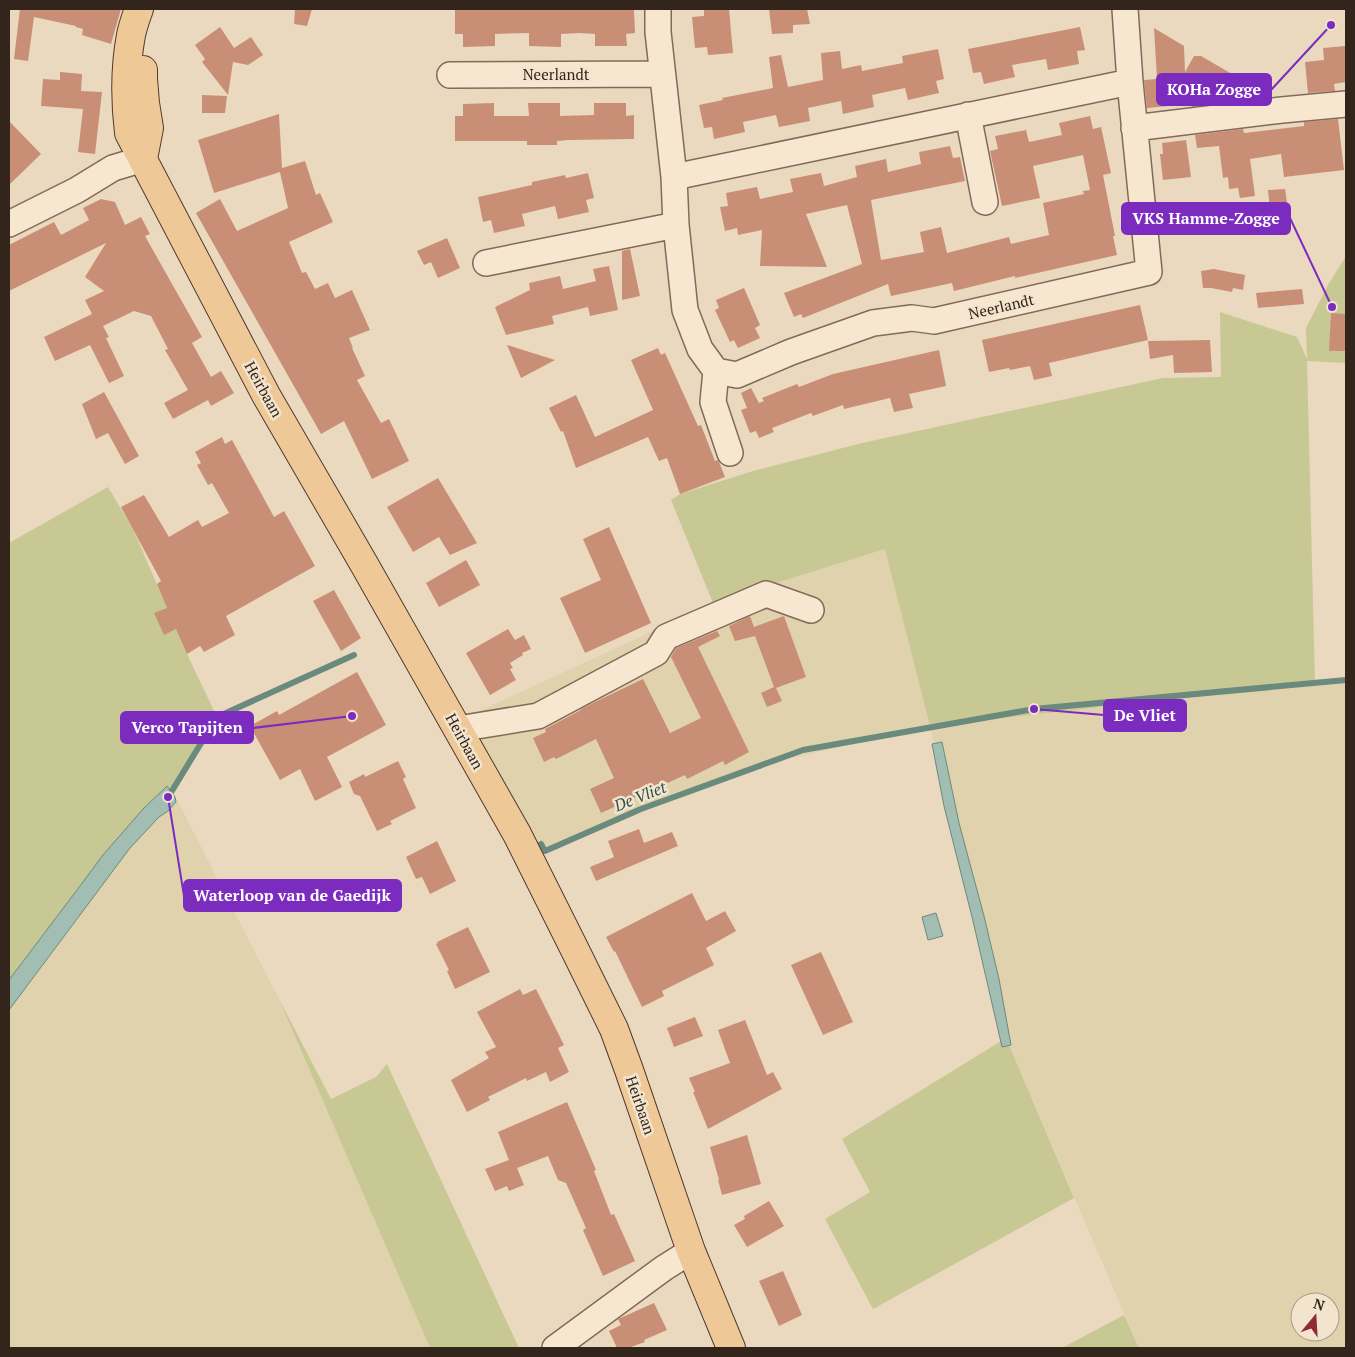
<svg xmlns="http://www.w3.org/2000/svg" width="1355" height="1357" font-family="'PT Serif',serif">
<style>
.farmland{fill:#e0d2ad;fill-rule:evenodd}
.green{fill:#c8c894}
.water{fill:#a2bdb2;stroke:#6a8a7e}
.lines{fill:none;stroke-linecap:round;stroke-linejoin:round}
.stream{stroke:#6a8a7e;stroke-width:6}
.building{fill:#c88f76}
.minor-casing{stroke:#836a58;stroke-width:28}
.major-casing{stroke:#50392d;stroke-width:30}
.minor{stroke:#f7e7d1;stroke-width:25}
.major{stroke:#eec997;stroke-width:28}
.labels{text-anchor:middle;dominant-baseline:central;stroke-width:5;stroke-linejoin:round;paint-order:stroke}
.street-label{font-size:15px;fill:#33251c;stroke:#f3e4ce}
.water-label{font-size:16px;font-style:italic;fill:#2c524b;stroke:#f3e4ce}
.leader{fill:none;stroke:#7b2cbf;stroke-width:2}
.callout-dot{fill:#7b2cbf;stroke:#f3e4ce;stroke-width:2}
.callout{fill:#7b2cbf;stroke:#7b2cbf;stroke-width:2}
.callout-label{font-size:16px;text-anchor:middle;font-weight:bold;fill:#fff}
</style>
<rect width="100%" height="100%" fill="#ebd9bf"/>
<path class="farmland" d="M885 549 1270 688 1346 681V1348H1139L1006 1038 930 726 788 759 642 811 542 851 467 717 713 603ZM1300 1302H1330V1332H1300Z
M173 792 278 997 430 1348H9V995Z"/>
<path class="green" d="M1346 256V363L1307 361 1315 683 930 726 885 549 713 603 671 500 680 494 753 471 862 443 1163 378 1221 377 1220 312 1297 337 1307 359 1306 328 1328 285Z
M108 487 133 529 187 654 217 717 219 719 173 792 9 995V543Z
M278 997 331 1099 376 1077 387 1064 519 1348H430Z
M1006 1038 1074 1198 873 1309 825 1219 870 1192 842 1139Z
M1124 1315 1139 1348H1062Z"/>
<path class="water" d="M942 742 959 823 984 916 999 979 1011 1045 1002 1047 973 921 944 806 932 744Z
M167 786 175 797 176 802 168 811 159 817 130 848 9 1010V980L80 886 103 855 143 809Z
M936 913 943 936 928 940 922 917Z"/>
<g class="lines">
<path class="stream" d="M167 799 217 717 354 655
M541 844 545 851 641 809 803 750 1034 709 1346 680"/>
</g>
<path class="building" d="M20 9H121L111 44 82 35 83 29 76 27V26L34 17 28 61 14 59Z
M295 9H312L307 26 294 24Z
M455 9H569V10H634L635 33 626 34 627 46H595V34L579 33 561 34V47L529 46V33L495 34V46L463 47V34H455Z
M704 9H729L733 53 708 55 707 47 695 48 692 17 704 16Z
M769 9H807L810 24 793 25V33L772 34Z
M220 27 234 48 251 37 263 55 248 65 233 62 228 95 202 62 205 59 195 45Z
M1080 27 1085 50 1077 51 1079 64 1048 70 1046 59 1012 65 1015 77 984 84 981 72 973 73 968 49Z
M1154 28 1184 46 1185 72 1194 56H1201L1232 74 1233 95H1239V101L1192 107 1191 104 1147 108 1144 80 1157 79Z
M1345 46 1346 82 1334 84 1335 91 1308 93 1305 62 1324 60 1323 48Z
M938 49 944 79 936 81 939 93 908 100 905 88 872 95 874 107 843 114 841 101 808 108 810 121 779 127 776 115 743 122 745 132 714 139 712 127 704 128 699 105 723 100 722 98 773 88 769 57 781 55 788 87 823 80 821 53 840 51 842 69 861 65 862 71 903 63 902 56Z
M60 72 82 74 81 91 102 92 95 154 78 152 83 109 41 106 43 79 60 80Z
M202 95 227 96 225 113H202Z
M494 103V116H529L528 103H560V116L594 115V103H626V116L634 115V139L568 140 557 141V145H527V141H455V116H463V104Z
M279 114 282 168 305 161 316 195 320 193 333 222 289 242 302 273 306 272 315 289 328 283 335 298 352 290 370 330 349 338 353 348H352L365 376 357 380 381 423 389 419 409 461 372 479 344 421 321 434 196 213 220 199 237 231 288 208 280 172 214 193 198 140Z
M1090 116 1093 129 1101 127 1111 173 1103 175 1115 236H1113L1117 255 1015 278V276L954 291 952 283 891 296 888 284 803 318 801 314 794 317 784 293 862 264 847 205 806 214 827 267 760 266 762 230 738 235 737 228 725 231 720 207 728 206 726 193 757 187 760 199 793 192 790 179 821 173 824 186 857 177 855 166 886 159 888 172 921 164 919 152 950 146 953 158 960 157 965 181 871 200 881 260 924 252 920 232 941 227 947 253 1009 237 1011 244 1049 235 1043 203 1084 194 1083 191 1090 190 1083 155 1033 166 1040 198 1002 206 990 151 998 149 995 136 1026 130 1029 142 1062 135 1059 123Z
M1338 119 1344 170 1284 177 1281 154 1250 159 1255 196 1240 198 1238 188 1229 189 1228 177 1223 178 1219 146 1197 148 1195 135 1243 129 1244 133 1304 126V122Z
M9 121 41 154 9 185Z
M1186 140 1191 177 1163 180 1160 154H1163L1162 143Z
M588 173 594 198 586 200 589 212 558 219 555 206 522 214 525 226 494 233 491 220 483 222 478 197 532 185V182L565 175 566 178Z
M1285 189 1288 209 1270 211 1268 190Z
M101 199 115 202 125 225 141 217 150 234 145 236 202 337 192 343 211 377 221 371 234 393 211 406 208 400 173 419 164 403 188 390 165 350 168 349 151 316 134 311 103 326 109 337 106 338 124 376 109 383 90 345 55 361 44 337 92 314 85 300 104 291 85 277 106 243 9 291V245L54 222 61 235 89 220 83 208Z
M447 238 460 268 438 278 431 262 424 265 417 251Z
M630 249 640 296 622 300V251Z
M609 266 618 310 590 316 588 307 552 316 554 324 506 335 495 307 530 290 529 283 560 276 563 289 596 281 593 269Z
M1214 269 1245 275 1243 290 1233 288 1232 292 1211 288H1203L1201 271Z
M744 288 760 325 755 328 760 338 738 348 734 340 730 342 715 310 719 308 716 300Z
M1302 289 1304 304 1258 308 1256 293Z
M1140 305 1148 340 1049 363 1052 376 1034 380 1030 366 1010 370 1009 368 989 372 982 340Z
M1331 313 1346 314V351H1329Z
M1210 340 1212 372 1174 373 1173 355 1150 359 1148 341Z
M507 345 555 360 521 378Z
M658 348 661 355 665 353 698 426 701 425 715 461 718 460 719 462 725 477 680 494 667 458 659 461 648 437 576 468 563 431 561 432 549 408 576 395 595 437 653 410 631 360Z
M939 350 946 386 909 394 913 408 894 412 890 398 844 409 843 405 813 416 811 413 772 428 774 432 759 438 756 431 750 433 741 410 747 408 741 393 751 388 759 403 764 401 762 398 797 384 799 387 833 374Z
M104 392 139 456 125 464 108 433 96 439 82 404Z
M222 437 225 444 232 440 274 517 284 511 315 566 226 616 235 635 204 652 200 646 187 654 176 629 164 635 154 613 167 608 157 584 161 581 121 507 144 495 169 537 198 520 202 527 229 513 212 483 208 485 197 465 201 463 195 452Z
M438 478 477 543 450 555 439 537 413 552 387 507Z
M609 527 651 623 585 653 560 598 601 580 583 539Z
M466 560 480 585 439 607 426 583Z
M334 590 361 638 341 651 313 601Z
M750 616 754 627 784 616 806 677 776 688 782 701 767 707 761 693 774 687 755 636 735 641 729 626Z
M508 629 515 640 524 635 531 649 522 653 523 655 510 663 513 668 510 669 516 680 490 695 466 653Z
M717 631 720 636 698 647 749 752 725 765 723 761 687 779 685 775 601 813 590 789 614 778 596 739 556 759 554 757 544 762 533 738 546 732 545 729 581 710V709L597 701 643 679 670 733 701 718 671 657 676 648Z
M357 672 386 725 327 757 342 787 315 801 300 769 280 780 250 726 277 711 279 715Z
M398 761 406 777 403 779 416 808 390 821 392 824 377 831 360 796 354 794 349 782 364 774 365 777Z
M639 829 644 843 672 832 678 846 596 881 590 867 614 857 608 841Z
M437 841 456 881 430 894 422 877 416 879 406 857Z
M692 893 706 921 725 911 736 931 706 948 714 965 662 991 664 996 642 1007 615 951 614 952 606 937Z
M468 927 490 972 455 989 447 971 449 970 436 944 438 943 437 942Z
M821 952 853 1022 823 1035 791 965Z
M520 989 523 995 536 989 564 1045 558 1048 569 1072 550 1082 546 1072 527 1081 526 1078 488 1097 490 1100 467 1112 451 1080 489 1058 485 1052 496 1047 477 1012Z
M695 1017 703 1036 674 1047 667 1028Z
M745 1020 767 1075 773 1072 782 1089 708 1129 693 1092H695L689 1078 730 1063 718 1030Z
M567 1102 596 1170 594 1171 611 1215 614 1214 635 1261 603 1276 583 1230 586 1228 566 1183 558 1180 548 1156 517 1168 524 1185 509 1191 507 1186 495 1191 485 1169 509 1160 498 1132Z
M747 1135 761 1184 722 1195 718 1180H719L710 1147Z
M769 1201 784 1226 747 1247 734 1225 745 1219 744 1216Z
M783 1271 802 1315 779 1326 759 1281Z
M654 1303 667 1330 644 1340 645 1342 628 1348H617L609 1331 621 1325 618 1319Z"/>
<g class="lines">
<g class="minor-casing">
<path id="minor" d="M658 9V32L674 177 676 225 685 310 700 349 716 371 737 375 791 352 873 323 912 318 934 321 1149 272 1130 82 1125 9
M450 75 662 74
M968 115 985 202
M1134 128 1282 110 1346 104
M674 177 1130 82
M9 224 77 190 113 168 143 159
M486 263 676 225
M716 371 713 402 730 453
M458 729 538 716 656 653 666 637 766 594 811 610
M555 1348 664 1268 691 1251"/>
</g>
<g class="major-casing">
<path id="major" d="M139 9C136 17 133 26 131 35 125 67 125 100 129 133L266 395 364 564 517 834 574 948 614 1029 629 1070 691 1251 731 1348
M143 159 149 128 145 103 143 79V70"/>
</g>
<use href="#minor" class="minor"/>
<use href="#major" class="major"/>
</g>
<g class="labels">
<g class="street-label">
<text x="556" y="74">Neerlandt</text>
<text transform="translate(1001 306) rotate(-13)">Neerlandt</text>
<text transform="translate(264 389) rotate(61)">Heirbaan</text>
<text transform="translate(465 741) rotate(61)">Heirbaan</text>
<text transform="translate(641 1105) rotate(71)">Heirbaan</text>
</g>
<g class="water-label">
<text transform="translate(640 796) rotate(-22)">De Vliet</text>
</g>
</g>
<path class="leader" d="M1331 25L1271 90M1332 307L1290 218M1034 709L1104 715M352 716L253 728M168 797L184 896"/>
<g class="callout-dot">
<circle cx="1331" cy="25" r="5"/>
<circle cx="1332" cy="307" r="5"/>
<circle cx="1034" cy="709" r="5"/>
<circle cx="352" cy="716" r="5"/>
<circle cx="168" cy="797" r="5"/>
</g>
<g class="callout">
<rect x="1157" y="74" width="114" height="31" rx="5"/>
<rect x="1122" y="203" width="168" height="31" rx="5"/>
<rect x="1104" y="700" width="82" height="31" rx="5"/>
<rect x="121" y="712" width="132" height="31" rx="5"/>
<rect x="184" y="880" width="217" height="31" rx="5"/>
</g>
<g class="callout-label">
<text x="1214" y="95">KOHa Zogge</text>
<text x="1206" y="224">VKS Hamme-Zogge</text>
<text x="1145" y="721">De Vliet</text>
<text x="187" y="733">Verco Tapijten</text>
<text x="292" y="901">Waterloop van de Gaedijk</text>
</g>
<rect width="1355" height="1357" fill="none" stroke="#33251c" stroke-width="20"/>
<g transform="translate(1315 1317) rotate(18)"><circle r="24" fill="#f3e4ce" stroke="#a69887"/>
<path d="M0-4L9 19L0 12L-9 19Z" fill="#8f2b37"/>
<text y="-8" font-size="14" font-weight="bold" text-anchor="middle" fill="#33251c">N</text>
</g>
</svg>
